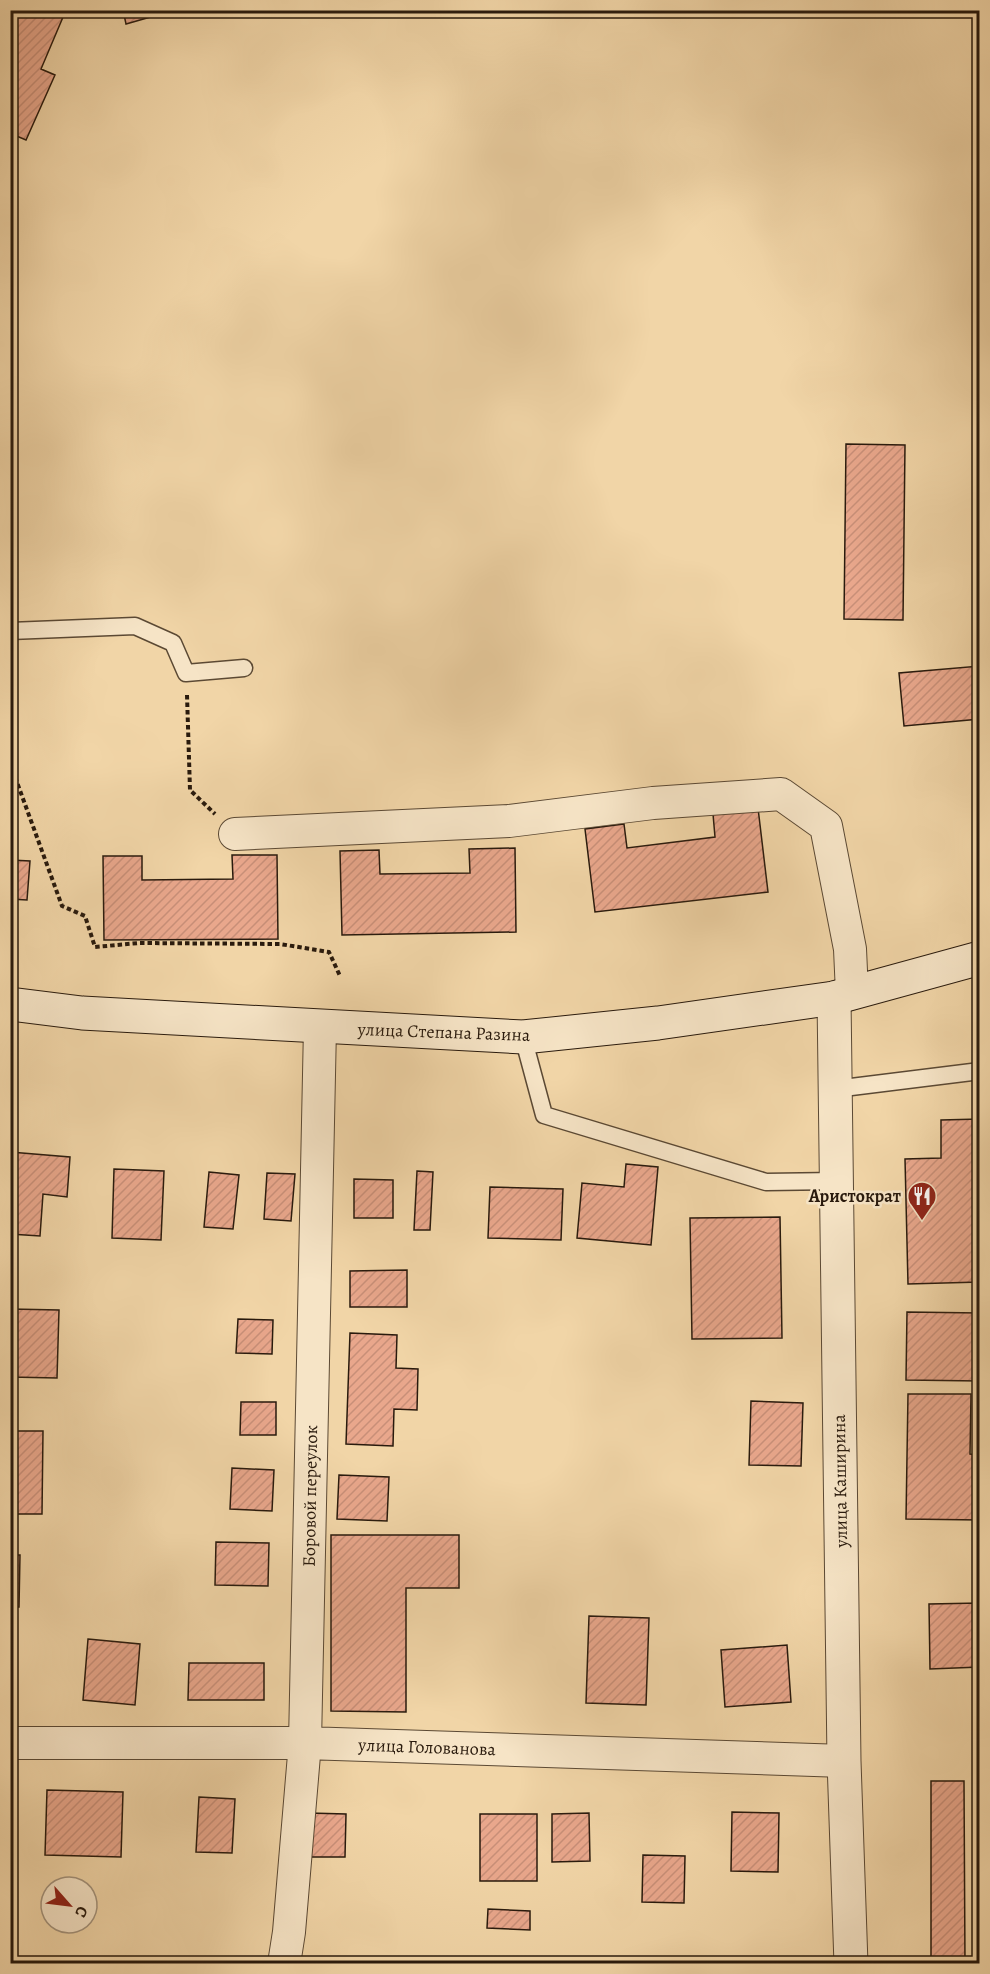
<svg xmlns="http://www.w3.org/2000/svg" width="990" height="1974" font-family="Alegreya,serif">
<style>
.building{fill:url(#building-hatch);stroke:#291a0d;stroke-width:1.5}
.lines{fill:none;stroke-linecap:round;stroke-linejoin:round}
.service-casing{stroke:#5b4934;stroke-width:19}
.minor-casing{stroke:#5b4934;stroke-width:34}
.tertiary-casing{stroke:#5b4934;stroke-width:35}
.secondary-casing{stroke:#291a0d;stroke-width:35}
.path{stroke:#291a0d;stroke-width:4;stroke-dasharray:4.5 3;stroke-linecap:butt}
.service{stroke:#f6e4c6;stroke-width:16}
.minor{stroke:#f6e4c6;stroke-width:32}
.tertiary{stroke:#f6e4c6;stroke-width:33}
.secondary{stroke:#f6e4c6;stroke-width:33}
.labels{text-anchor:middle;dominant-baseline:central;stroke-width:5;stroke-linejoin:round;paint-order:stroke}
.street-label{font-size:18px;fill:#291a0d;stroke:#f6e4c6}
.poi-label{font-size:18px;font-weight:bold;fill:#291a0d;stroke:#f6e4c6;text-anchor:end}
</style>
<defs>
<pattern id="building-hatch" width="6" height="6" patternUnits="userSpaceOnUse" patternTransform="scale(1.5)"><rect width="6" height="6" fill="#e9a78c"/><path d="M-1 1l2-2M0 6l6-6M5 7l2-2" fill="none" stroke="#c88f78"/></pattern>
</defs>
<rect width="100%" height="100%" fill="#f1d5a7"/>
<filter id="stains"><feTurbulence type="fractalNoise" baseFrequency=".00333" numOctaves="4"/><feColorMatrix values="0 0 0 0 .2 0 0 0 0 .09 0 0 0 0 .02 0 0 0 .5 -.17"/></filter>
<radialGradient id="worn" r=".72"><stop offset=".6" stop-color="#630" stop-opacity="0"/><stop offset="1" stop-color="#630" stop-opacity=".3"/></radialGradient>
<path class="building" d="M10 10H66L41 69 55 75 26 140 12 134 10 139Z
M123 10H175L126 24Z
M846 444 905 445 903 620 844 619Z
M980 666V719L904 726 899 673Z
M758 808 768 892 595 912 585 829 624 824 627 848 715 837 713 814Z
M515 848 516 932 342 935 340 851 379 850 380 874 470 873 469 849Z
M232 855H277L278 939 104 940 103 856H142V880L233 879Z
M10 860 30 861 27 900 10 899Z
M980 1119V1282L908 1284 905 1159 941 1158V1120Z
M10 1152 70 1157 67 1197 43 1194 40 1236 10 1234Z
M626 1164 658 1167 651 1245 577 1238 582 1183 624 1187Z
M114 1169 164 1171 161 1240 112 1238Z
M417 1171 433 1172 430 1230H414Z
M209 1172 239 1175 233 1229 204 1227Z
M267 1173 295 1174 291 1221 264 1219Z
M354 1179 393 1180V1218H354Z
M490 1187 563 1189 561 1240 488 1238Z
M780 1217 782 1338 692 1339 690 1218Z
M407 1270V1307H350V1271Z
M10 1309 59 1310 57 1378 10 1377Z
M907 1312 980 1313V1381L906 1380Z
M238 1319 273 1320 272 1354 236 1353Z
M350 1333 397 1335 396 1368 418 1369 417 1410 394 1409 393 1446 346 1444Z
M908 1394H971L970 1454 980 1455V1520L906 1519Z
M751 1401 803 1403 801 1466 749 1465Z
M241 1402H276V1435H240Z
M10 1431H43L42 1514H10Z
M232 1468 274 1470 272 1511 230 1509Z
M339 1475 389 1477 387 1521 337 1519Z
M331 1535H459V1588H406V1712L331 1711Z
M216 1542 269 1543 268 1586 215 1585Z
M10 1555H20L19 1607H10Z
M980 1603V1667L930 1669 929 1604Z
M589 1616 649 1618 646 1705 586 1703Z
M88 1639 140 1644 135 1705 83 1700Z
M787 1645 791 1702 725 1707 721 1650Z
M189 1663H264V1700H188Z
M931 1781H964L965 1964H931Z
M47 1790 123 1792 121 1857 45 1855Z
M199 1797 235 1799 232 1853 196 1852Z
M732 1812 779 1813 778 1872 731 1871Z
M308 1813 346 1814 345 1857H308Z
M589 1813 590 1861 552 1862V1814Z
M480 1814H537V1881H480Z
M643 1855 685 1856 684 1903 642 1902Z
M488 1909 530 1911V1930L487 1928Z"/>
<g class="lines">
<g class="service-casing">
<path id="service" d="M10 631 135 626 173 643 186 673 244 668
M523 1037 544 1115 766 1182 836 1181
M835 1089 980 1071"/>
</g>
<g class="minor-casing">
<path id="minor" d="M235 834 509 821 653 803 781 794 826 826 850 949 852 993
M10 1743H305L844 1761
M284 1964 289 1932 305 1743 320 1027"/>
</g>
<g class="tertiary-casing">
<path id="tertiary" d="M834 998 844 1761 851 1964"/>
</g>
<g class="secondary-casing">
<path id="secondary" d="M10 1004 82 1013 523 1037 658 1023 834 998 980 958"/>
</g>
<path class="path" d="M187 695 190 790 215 814
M10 763 62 906 85 916 95 947 139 943 280 944 329 952 340 976"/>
<use href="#service" class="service"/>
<use href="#minor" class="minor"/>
<use href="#tertiary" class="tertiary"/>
<use href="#secondary" class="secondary"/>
</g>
<defs>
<g id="restaurant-pin" transform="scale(1.5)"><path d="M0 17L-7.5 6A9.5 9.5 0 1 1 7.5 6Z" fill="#8f2418" stroke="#f6e4c6"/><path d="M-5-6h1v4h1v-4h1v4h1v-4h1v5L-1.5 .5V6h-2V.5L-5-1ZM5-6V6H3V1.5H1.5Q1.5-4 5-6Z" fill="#fff"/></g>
</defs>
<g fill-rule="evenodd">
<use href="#restaurant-pin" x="922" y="1196"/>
</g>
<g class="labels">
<g class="street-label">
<text transform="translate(444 1032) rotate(2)">улица Степана Разина</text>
<text transform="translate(840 1481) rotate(-91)">улица Каширина</text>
<text transform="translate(310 1496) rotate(-89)">Боровой переулок</text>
<text transform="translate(427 1747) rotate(2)">улица Голованова</text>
</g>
<g class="poi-label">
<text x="901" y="1196">Аристократ</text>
</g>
</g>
<rect width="990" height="1974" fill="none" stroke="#f1d5a7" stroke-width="36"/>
<rect x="12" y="12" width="966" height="1950" fill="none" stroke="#291a0d" stroke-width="3"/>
<rect x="18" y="18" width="954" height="1938" fill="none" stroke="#291a0d" stroke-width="1.5"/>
<g transform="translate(69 1905) rotate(118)"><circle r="28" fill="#f6e4c6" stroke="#a4937c" stroke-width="1.5"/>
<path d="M0-4.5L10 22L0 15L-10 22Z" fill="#8f2418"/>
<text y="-9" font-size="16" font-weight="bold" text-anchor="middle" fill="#291a0d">С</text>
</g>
<rect width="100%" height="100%" filter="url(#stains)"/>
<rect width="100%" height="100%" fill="url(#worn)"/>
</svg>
